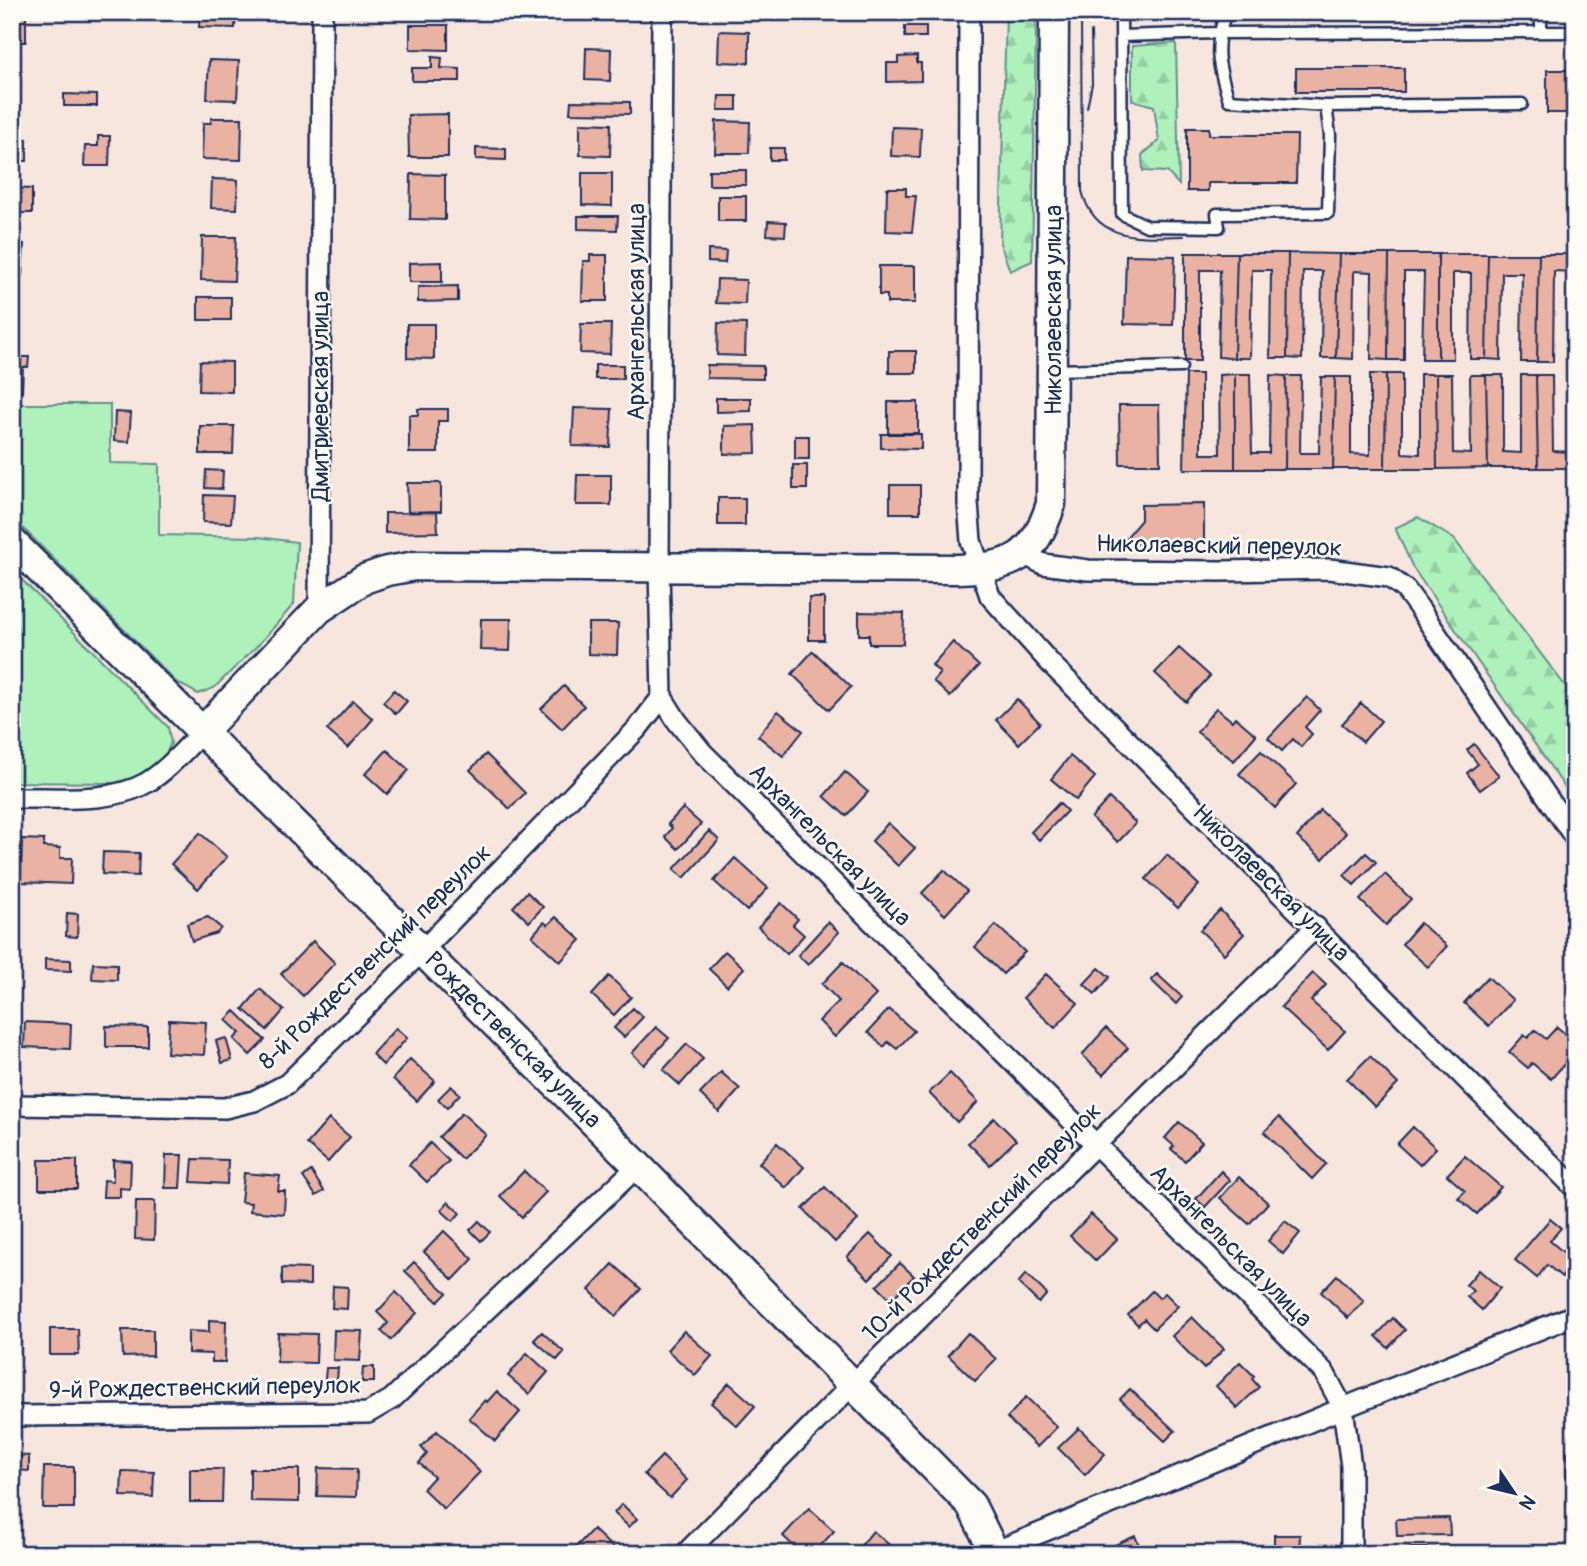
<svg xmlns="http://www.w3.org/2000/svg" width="1587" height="1566" font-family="Pangolin,sans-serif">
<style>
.grass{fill:#aef1bb;stroke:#64908c;stroke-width:2}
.forest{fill:url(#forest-firs);stroke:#64908c;stroke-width:2}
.building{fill:#eab2a2;stroke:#1b2f5e;stroke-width:2}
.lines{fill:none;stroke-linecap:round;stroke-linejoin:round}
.lane-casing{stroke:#1b2f5e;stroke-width:15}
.street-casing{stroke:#1b2f5e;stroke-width:24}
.secondary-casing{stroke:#1b2f5e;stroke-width:33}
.lane{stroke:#fdfcf7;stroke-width:10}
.street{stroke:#fdfcf7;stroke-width:19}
.secondary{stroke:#fdfcf7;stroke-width:28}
.tram{stroke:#1b2f5e;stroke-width:2}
.labels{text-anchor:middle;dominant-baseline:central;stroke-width:5;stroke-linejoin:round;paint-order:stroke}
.street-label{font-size:24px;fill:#1b2f5e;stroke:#fdfcf7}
</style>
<defs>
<pattern id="forest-firs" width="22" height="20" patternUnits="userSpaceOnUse" patternTransform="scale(1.75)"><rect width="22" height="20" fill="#aef1bb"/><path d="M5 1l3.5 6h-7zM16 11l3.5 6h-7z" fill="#95cfa3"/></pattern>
</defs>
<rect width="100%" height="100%" fill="#f7e6de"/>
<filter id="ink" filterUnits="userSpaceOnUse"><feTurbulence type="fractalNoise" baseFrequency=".0143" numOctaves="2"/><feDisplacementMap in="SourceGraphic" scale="14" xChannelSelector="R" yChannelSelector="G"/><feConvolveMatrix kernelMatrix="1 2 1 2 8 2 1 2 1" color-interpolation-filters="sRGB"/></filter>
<g filter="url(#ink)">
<path class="grass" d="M12 404H110V463L159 464V535L258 537 297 542 294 604 259 644 214 688 198 694 176 682 12 517Z
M12 570 168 727 171 743 165 756 140 776 114 783 12 782Z"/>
<path class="forest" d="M1006 12H1035L1036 34 1032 261 1010 271 1000 243Z
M1176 43 1179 185 1167 172 1143 171 1142 155 1159 141 1154 106 1132 100V46Z
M1418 517 1454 539 1575 699V802L1413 568 1395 528Z"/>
<path class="building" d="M12 12H26V42H12Z
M200 12H236L235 28 199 27Z
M410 25H448V50L410 49Z
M905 26H926V37H905Z
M719 31 749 32V63L718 62Z
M586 48 611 49 610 81 585 80Z
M917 56V63H921V81L887 82V63H898V57Z
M432 57 442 58 441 68 460 69V81H412V68H432Z
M12 59H20L19 106H12Z
M209 60 239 61 237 100 207 99Z
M1296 68H1404V92H1296Z
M1547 70H1575V113H1547Z
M64 94 97 95V106H64Z
M719 96H737V110H718Z
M571 101 630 102V114L570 113Z
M12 112H21V140L27 139V161H12Z
M448 114V157H409L408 115Z
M211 118H242L241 160 202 159 203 123H211Z
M716 121 750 122 749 153H715Z
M580 123 611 124 610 156 580 155Z
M892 127 921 128 920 157 891 156Z
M1187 128H1209V135H1297L1296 183H1208V191H1187Z
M98 136H110L109 166H84L85 146H98Z
M476 148 506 149V160L476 159Z
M770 148H784V160H770Z
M709 170H746V185H709Z
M582 173H612V206L582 205Z
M411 174 445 175V220L410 219Z
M212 179 238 180 237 209 211 208Z
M12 188 32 189V213H12Z
M887 188H906V196H916L912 232 886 231Z
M718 196H746V221H718Z
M578 216H618L617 230 578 229Z
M768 221 786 222 785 236 767 235Z
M202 237H236L234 281 201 280Z
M12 243 24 244 22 276 12 275Z
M708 250 726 251 725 263 708 262Z
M1185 253H1237L1234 358 1218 357 1220 270H1200V361H1185Z
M1237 253H1288L1287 358H1270L1271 270H1252L1250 358H1234Z
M1288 253 1339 254 1336 358H1321L1322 271H1303L1302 359 1287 358Z
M1339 254H1389L1388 360 1371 359 1372 272 1354 271 1353 359 1336 358Z
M1389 254H1438V359H1422L1424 272H1404V360H1388Z
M1438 254H1488L1486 359H1470L1471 273H1453V359H1438Z
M1488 254H1539L1537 362H1521L1522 273H1502L1501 360 1486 359Z
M1539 254H1575V361H1572L1573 272 1554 271 1553 362H1537Z
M590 255H607V301H582L583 261H590Z
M1126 255 1175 256 1173 325 1124 324Z
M442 262V282H409V263Z
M879 266H915V303H887V295H879Z
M717 279 746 280 745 304 716 303Z
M458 286V301L418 302V287Z
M198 297H231V320H198Z
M12 302H15V327H12Z
M718 323 746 324 745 356 717 355Z
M407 324H434V359L407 358Z
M581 324H611L610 354 580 353Z
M889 351H916V373H889Z
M12 357H29L28 367H23L22 392H12Z
M200 361 232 362V392L199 391Z
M595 365H623V379H595Z
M707 365 763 366V379L707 378Z
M1186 374H1201V454H1220L1219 375 1235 374V469H1184Z
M1235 374H1250L1252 453H1269L1270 375 1286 376 1285 469H1235Z
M1370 374H1386L1385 469H1333L1335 377H1351V454L1370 455Z
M1386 374H1402V453L1420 454V374H1436L1437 469H1385Z
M1436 374H1452L1453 453 1471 454 1470 375H1486L1488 468 1437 469Z
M1572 374H1575V468H1538L1536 375H1552L1553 451 1571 452Z
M1486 375H1503V452L1521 453V375H1536L1538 468H1488Z
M1286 376H1301L1300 453H1319L1321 377H1335L1333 469H1285Z
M716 398H751V411L716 412Z
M888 402H918V433H888Z
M1119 405H1159L1160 464H1120Z
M574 408 612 409 610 447 572 446Z
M418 409H448V421H438V453H409V415H418Z
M115 412 131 413 129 442 114 441Z
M755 425 756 453 724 454V426Z
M200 426H234L233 454H200Z
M881 434H921V449L881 448Z
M795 436H809V459H795Z
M793 465H807V489H793Z
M206 470 223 471 222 489 205 488Z
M577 475H611V505H576Z
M407 483H441V511L408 512Z
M890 485H920V513H890Z
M204 495 233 496 231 523 203 522Z
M718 498H745V525H718Z
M1204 504V542L1121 544 1141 520V505Z
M437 512 438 532 385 533V513Z
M809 598H824V640H809Z
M859 612 904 613 903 644H869V635H859Z
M481 619H511L510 651 480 650Z
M588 623H618L617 655 588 654Z
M953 642 979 666 950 697 933 681 940 673 932 665Z
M1179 648 1210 676 1186 702 1155 673Z
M813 651 851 687 829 710 792 674Z
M564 686 584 706 562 729 541 709Z
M394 690 407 701 396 714 383 702Z
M1307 697 1320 710 1305 727 1312 734 1301 747 1293 739 1282 751 1268 738Z
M1017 699 1040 723 1019 744 996 720Z
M353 701 373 719 348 748 327 730Z
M1361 703 1381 721 1363 742 1342 724Z
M1216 708 1232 721 1235 717 1256 735 1234 761 1197 732Z
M778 711 803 731 783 756 758 736Z
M1474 744 1499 776 1480 790 1467 773 1478 764 1467 750Z
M387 750 409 770 387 794 365 774Z
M1261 751 1296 784 1275 808 1239 774Z
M486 754 525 793 510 809 470 770Z
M1070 756 1095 777 1076 800 1051 779Z
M845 772 868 792 846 816 824 796Z
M1109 798 1136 823 1118 842 1091 818Z
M1059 803 1067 811 1039 840 1031 832Z
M683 808 701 824 678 849 665 837 672 828 668 824Z
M1320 810 1346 833 1323 859 1297 837Z
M888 823 915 848 898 866 872 841Z
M709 831 719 840 684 878 674 869Z
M200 833 227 857 198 889 171 864Z
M22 839 44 840V847L60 848V858H72L71 884 20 882Z
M103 852 139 853 138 876 102 874Z
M1366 853 1376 862 1354 885 1344 875Z
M1167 855 1199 885 1178 908 1146 879Z
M735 858 768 888 747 911 714 881Z
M944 870 967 891 945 915 922 893Z
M1385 874 1411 899 1386 925 1360 900Z
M527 892 543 907 529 922 513 907Z
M781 903 798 919 793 925 804 935 787 954 758 927Z
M1220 910 1244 934 1224 954 1200 930Z
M67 913 78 914 77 937 66 936Z
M208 917 221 928 217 933 192 941 187 924Z
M556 917 581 940 560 962 532 936 544 922 548 925Z
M828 922 839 932 808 965 798 955Z
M1420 923 1447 946 1428 967 1402 944Z
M996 925 1025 952 1003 974 975 947Z
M313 941 335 963 303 996 281 974Z
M725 951 744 968 727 986 709 969Z
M45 959 71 960V971L45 970Z
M843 962 876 995 835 1037 819 1021 839 1001 822 984Z
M93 963 117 964V980L92 979Z
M1099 968 1110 977 1095 994 1084 984Z
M1313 973 1326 985 1311 1001 1345 1031 1328 1050 1281 1007Z
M1046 974 1078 1003 1055 1028 1023 998Z
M1157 974 1182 997 1176 1004 1151 980Z
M609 976 631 997 614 1015 592 995Z
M1488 977 1513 1000 1489 1026 1464 1003Z
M260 989 284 1010 267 1030 243 1009Z
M633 1008 643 1017 624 1037 614 1028Z
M889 1009 914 1031 897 1049 888 1042 884 1047 868 1032Z
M235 1011 265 1040 250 1055 234 1039 240 1033 226 1020Z
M169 1020 206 1022 204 1055 167 1053Z
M25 1022 71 1024 70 1049 24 1047Z
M106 1026 148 1027V1047H106Z
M656 1027 669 1038 644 1065 632 1053Z
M1557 1027 1575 1042V1052L1551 1079 1532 1063 1528 1068 1509 1052 1524 1035 1528 1038 1535 1030 1546 1039Z
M396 1028 407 1038 383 1065 372 1054Z
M1106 1028 1128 1048 1103 1075 1082 1055Z
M226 1038 232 1060 222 1063 216 1041Z
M687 1044 703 1059 680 1085 663 1070Z
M1370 1056 1398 1084 1375 1107 1347 1079Z
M410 1059 435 1081 417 1101 393 1079Z
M721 1072 740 1089 719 1112 700 1094Z
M950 1073 978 1102 957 1122 929 1093Z
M451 1086 460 1094 447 1108 438 1099Z
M1575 1093V1107L1568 1101Z
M462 1113 486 1135 462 1159 439 1137Z
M1279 1117 1326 1164 1312 1179 1264 1132Z
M994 1118 1016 1140 990 1165 968 1143Z
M329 1119 350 1137 328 1162 307 1144Z
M1179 1122 1202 1142 1185 1161 1171 1149 1174 1146 1165 1138Z
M1413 1127 1436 1148 1420 1165 1397 1144Z
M430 1143 449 1161 427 1182 409 1165Z
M777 1143 804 1167 786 1188 759 1163Z
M166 1155H182L180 1188H165Z
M1465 1156 1501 1187 1477 1214 1458 1198 1465 1191 1447 1175Z
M193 1159 228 1160 227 1184 191 1182Z
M39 1160H77V1189H39Z
M113 1160 131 1161 130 1189 120 1188V1197H103L104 1180 113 1181Z
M311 1171 324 1191 316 1196 303 1177Z
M524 1171 546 1192 522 1217 500 1196Z
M1221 1171 1230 1180 1205 1207 1196 1199Z
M244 1173 280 1176 278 1191H285L284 1214 250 1211 251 1203 241 1202Z
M1239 1177 1268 1203 1249 1224 1220 1198Z
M825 1187 858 1220 835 1242 803 1209Z
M136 1201H155L154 1240 135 1239Z
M448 1202 460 1213 453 1221 441 1210Z
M1091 1214 1117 1239 1096 1261 1070 1236Z
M1550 1219 1561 1228 1550 1241 1575 1262 1562 1277 1547 1265 1537 1278 1515 1260Z
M479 1221 490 1232 481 1241 470 1230Z
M1285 1221 1300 1233 1283 1254 1268 1241Z
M444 1231 473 1259 453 1280 424 1252Z
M870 1234 892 1256 869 1279 847 1257Z
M414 1262 447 1293 438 1302 405 1271Z
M900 1263 914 1276 891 1300 877 1286Z
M613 1264 641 1289 616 1316 589 1290Z
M282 1268 310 1269V1285L282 1284Z
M1479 1270 1500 1288 1482 1310 1467 1297 1473 1291 1466 1285Z
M1026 1274 1047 1294 1039 1303 1018 1283Z
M1337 1275 1364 1301 1348 1318 1321 1292Z
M333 1286 348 1287 347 1309 332 1308Z
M1152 1291 1159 1298 1165 1293 1178 1306 1154 1329 1144 1319 1138 1325 1128 1315Z
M396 1292 417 1313 391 1340 381 1331 388 1323 377 1312Z
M1192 1317 1224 1349 1204 1369 1172 1336Z
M1393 1318 1405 1330 1388 1348 1376 1336Z
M209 1320 226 1321 225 1362H212V1354L188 1353V1331L209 1332Z
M50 1329H78L79 1355H50Z
M122 1330H153V1356L123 1357Z
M334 1330 362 1331 360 1361 333 1360Z
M684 1331 712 1356 695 1375 667 1350Z
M542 1332 564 1352 557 1360 534 1340Z
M278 1333 317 1334 316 1363 277 1362Z
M968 1333 996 1359 975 1381 948 1355Z
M527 1353 548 1372 529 1394 508 1376Z
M1240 1362 1254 1376 1252 1379 1259 1387 1237 1408 1216 1386Z
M363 1367H374V1382H362Z
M326 1368H338L337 1380 325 1379Z
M729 1383 755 1406 737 1426 711 1403Z
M1130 1389 1175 1431 1165 1441 1120 1399Z
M497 1391 520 1412 495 1441 469 1418 485 1400 487 1402Z
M1026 1397 1057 1427 1037 1447 1007 1418Z
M1079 1428 1105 1454 1085 1475 1058 1448Z
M437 1431 480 1472 444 1509 423 1489 434 1477 419 1463 427 1454 421 1447Z
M1567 1452H1575V1503H1567Z
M13 1455 29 1456V1471L13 1470Z
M662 1456 687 1480 670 1498 644 1474Z
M44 1467H74V1508H43Z
M318 1468 357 1469 356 1497 317 1496Z
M190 1469H223L222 1502H190Z
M250 1469H299V1502L250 1501Z
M122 1471 154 1472 153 1497 121 1496Z
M622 1504 637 1519 629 1527 614 1513Z
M809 1508 834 1531 813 1554H802L783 1536Z
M1449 1518 1450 1535 1397 1536 1396 1519Z
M593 1529 613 1548 608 1554H581L575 1548Z
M873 1531 893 1548 888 1554H857L855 1553Z
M1274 1535H1300L1299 1554H1274Z
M1135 1536 1143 1554H1100L1099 1552Z
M1568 1541H1575V1554H1568Z
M1405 1548H1435V1554H1405Z"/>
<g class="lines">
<g class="lane-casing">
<path id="lane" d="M1121 12 1122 214 1147 226 1219 227 1217 214 1328 213 1330 135 1326 106
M1226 12C1213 47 1218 66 1229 100L1326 106 1522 104
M1541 12V32
M1121 36 1218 33 1575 32
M1053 370 1181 367"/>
</g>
<g class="street-casing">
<path id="street" d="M662 12 659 567 662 697 677 721 702 752 1324 1372 1343 1408 1351 1466V1554
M969 12 968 503 971 541 990 596 1051 664 1575 1188
M1023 554 1043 564 1088 570 1220 571 1329 569 1389 577 1405 589 1419 608 1575 838
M319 609 322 12
M12 798C53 797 110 804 146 783 167 771 185 749 202 732
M12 1105 225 1108 254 1101 287 1084 423 950 637 729 662 697
M12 1416 368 1413 392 1399 638 1166
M994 1552 1343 1408 1575 1315
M685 1554 852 1385 1316 927"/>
</g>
<g class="secondary-casing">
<path id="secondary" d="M12 542 638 1166 971 1505 995 1554
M202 732 319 609 364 579 387 571 415 566 958 569C1013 567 1033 559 1051 504L1054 12"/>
</g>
<use href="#lane" class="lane"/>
<use href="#street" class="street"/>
<use href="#secondary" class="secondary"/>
<path class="tram" d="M1081 12 1082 191C1095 243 1141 237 1184 236
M1111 12 1132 20 1183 21
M1087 108 1092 84 1091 32"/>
</g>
</g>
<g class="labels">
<g class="street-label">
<text transform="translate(1053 310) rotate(-90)">Николаевская улица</text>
<text transform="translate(636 312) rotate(-90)">Архангельская улица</text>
<text transform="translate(320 396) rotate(-90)">Дмитриевская улица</text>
<text transform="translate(1219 546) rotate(1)">Николаевский переулок</text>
<text transform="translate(830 845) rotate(45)">Архангельская улица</text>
<text transform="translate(1271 883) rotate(45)">Николаевская улица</text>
<text transform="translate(375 957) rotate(-44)">8-й Рождественский переулок</text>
<text transform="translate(513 1040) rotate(45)">Рождественская улица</text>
<text transform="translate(982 1222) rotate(-45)">10-й Рождественский переулок</text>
<text transform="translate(1231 1246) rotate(45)">Архангельская улица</text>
<text transform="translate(205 1388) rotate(-1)">9-й Рождественский переулок</text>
</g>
</g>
<rect width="1587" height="1566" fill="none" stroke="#fdfcf7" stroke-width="42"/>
<rect x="21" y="21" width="1545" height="1524" fill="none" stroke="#1b2f5e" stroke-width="2.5" filter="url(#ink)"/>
<g transform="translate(1514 1493) rotate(125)" stroke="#fdfcf7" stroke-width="5" paint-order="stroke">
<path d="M0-5L12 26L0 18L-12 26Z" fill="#1b2f5e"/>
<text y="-10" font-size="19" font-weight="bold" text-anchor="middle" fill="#1b2f5e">N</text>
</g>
</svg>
